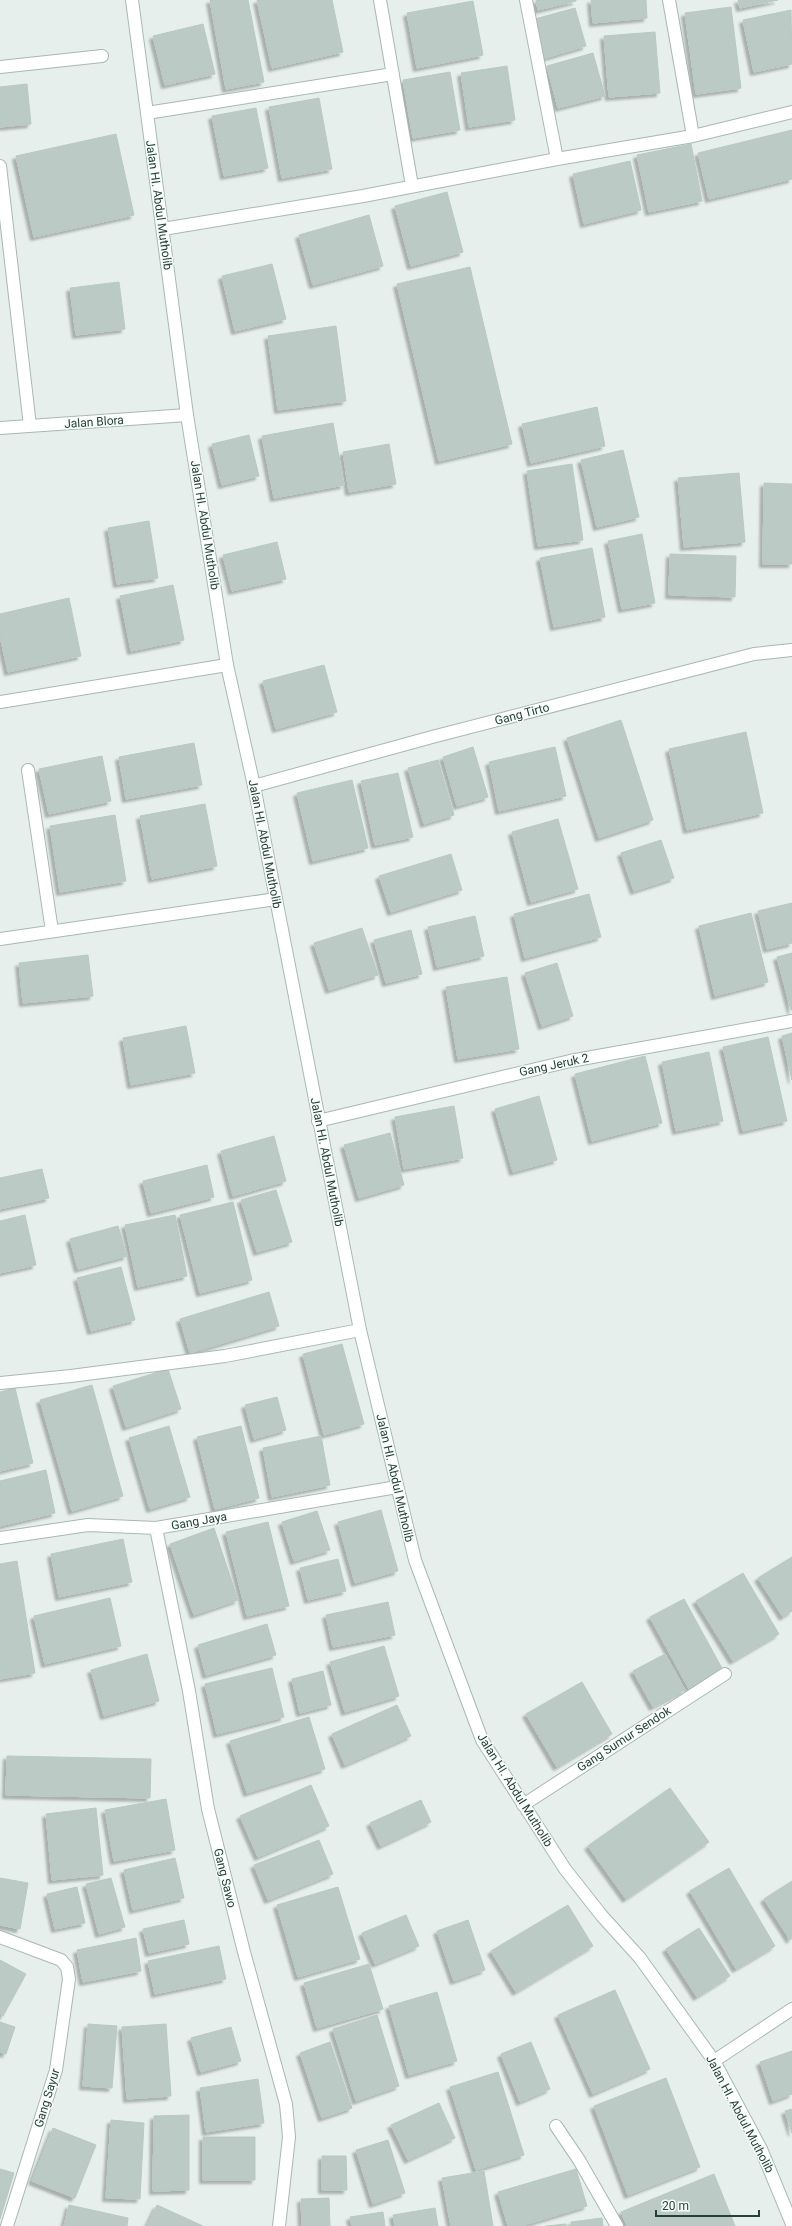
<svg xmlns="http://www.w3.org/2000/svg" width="792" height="2226" font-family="Roboto,sans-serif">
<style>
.building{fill:#bbcac4;stroke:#b8c9c2;filter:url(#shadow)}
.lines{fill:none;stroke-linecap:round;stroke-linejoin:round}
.street-casing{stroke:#a8b8b2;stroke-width:14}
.secondary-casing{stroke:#a4bbb3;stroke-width:14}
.street{stroke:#fff;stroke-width:12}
.secondary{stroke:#fff;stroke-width:12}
.labels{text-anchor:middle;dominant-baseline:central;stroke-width:3;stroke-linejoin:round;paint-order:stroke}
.street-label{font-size:12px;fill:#24423a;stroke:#f7fbf9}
</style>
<defs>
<filter id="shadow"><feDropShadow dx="-3.5" dy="3.5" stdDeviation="1" flood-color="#0004"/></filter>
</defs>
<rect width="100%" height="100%" fill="#e6efeb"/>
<path class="building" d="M210 0H248L264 82 226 89Z
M257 0H332L343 52 272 68Z
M536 0H576V1L538 10Z
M591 0H646L647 18 593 23Z
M738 0H778L740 8Z
M473 1 483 55 417 68 407 13Z
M731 7 741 88 696 94 685 13Z
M575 8 586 46 545 58 535 19Z
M791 10 792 64 754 72 743 20Z
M203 24 215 74 165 85 153 36Z
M655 32 660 93 609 97 604 36Z
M593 53 605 96 558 108 547 66Z
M507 66 515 120 469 127 461 73Z
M450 72 460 130 413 138 403 80Z
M27 84 31 124 0 127V87Z
M319 98 332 169 282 178 269 107Z
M256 108 268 168 224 176 212 116Z
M792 130V179L709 199 698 153Z
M116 134 134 215 34 237 16 156Z
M691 144 702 201 649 212 637 155Z
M630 161 641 210 584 224 573 174Z
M447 192 463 252 411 266 395 206Z
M369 215 383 266 313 285 299 235Z
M272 264 286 319 235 331 222 276Z
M470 267 512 444 439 461 397 284Z
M119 282 125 329 76 335 70 288Z
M336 326 346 401 278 410 268 336Z
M597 407 605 446 531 463 522 424Z
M333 423 344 485 274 498 262 436Z
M249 435 259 476 222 485 212 444Z
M389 444 396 484 349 492 343 452Z
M623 450 639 517 597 527 581 460Z
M572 464 583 540 538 546 527 471Z
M739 473 745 542 684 547 678 478Z
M764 483 792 484V564H763Z
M149 521 158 578 117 584 108 528Z
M642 534 655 603 622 609 608 541Z
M277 542 286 579 232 591 223 555Z
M592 548 605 617 554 627 540 558Z
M670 554 736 556 735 597 669 595Z
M173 585 184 640 131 651 120 596Z
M69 598 81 656 8 672 0 636V614Z
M324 665 337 712 276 729 263 681Z
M621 720 653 820 599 838 567 738Z
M746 732 763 813 687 830 669 749Z
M194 743 202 785 126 799 119 757Z
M473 747 488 797 457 806 443 757Z
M555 747 566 796 499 811 489 762Z
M102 756 111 801 49 814 39 769Z
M438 760 454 815 424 824 408 768Z
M398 773 413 837 375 845 361 781Z
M352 780 368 848 313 861 297 793Z
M205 804 217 866 152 879 140 816Z
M115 815 126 881 60 892 50 826Z
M558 819 578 889 531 902 512 832Z
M661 840 674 878 634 891 621 853Z
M451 854 462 890 391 912 379 876Z
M589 894 601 937 525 958 514 914Z
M792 903V943L767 949 758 911Z
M751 913 768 982 715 996 699 926Z
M475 916 484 956 437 967 428 927Z
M362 928 378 975 329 990 314 943Z
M411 930 422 974 386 983 374 940Z
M792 953V1010H791L777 957Z
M88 955 93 996 23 1003 19 963Z
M557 963 573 1016 542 1026 525 973Z
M507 977 519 1049 458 1059 446 987Z
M186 1026 195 1073 131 1085 123 1038Z
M792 1033V1080L782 1036Z
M768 1037 787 1121 743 1131 723 1047Z
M709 1052 723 1121 676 1131 662 1062Z
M645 1056 662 1123 592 1141 575 1074Z
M539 1096 557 1160 513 1172 495 1109Z
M454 1106 463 1158 404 1169 395 1117Z
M390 1133 404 1185 359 1198 344 1145Z
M274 1136 286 1181 233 1196 221 1151Z
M207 1165 214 1197 151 1213 143 1181Z
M42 1169 49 1198 0 1209V1178Z
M276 1190 292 1242 257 1252 241 1200Z
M233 1202 252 1280 200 1293 180 1215Z
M25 1215 36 1265 0 1273V1221Z
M175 1215 187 1276 138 1287 125 1225Z
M118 1226 127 1256 78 1269 70 1239Z
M121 1267 135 1320 91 1331 77 1278Z
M269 1292 279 1326 190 1353 180 1319Z
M342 1344 364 1424 324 1435 303 1354Z
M168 1369 181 1409 126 1427 113 1386Z
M92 1385 123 1496 72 1511 40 1400Z
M15 1388 33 1463 0 1471V1392Z
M277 1397 286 1430 254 1439 245 1405Z
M169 1426 190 1497 150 1509 129 1438Z
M241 1426 259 1498 215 1509 197 1437Z
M321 1436 330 1485 272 1497 263 1448Z
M46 1470 55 1513 0 1526V1481Z
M381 1510 398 1571 355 1583 338 1522Z
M317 1511 330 1550 294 1561 282 1522Z
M268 1522 289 1606 247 1616 226 1532Z
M214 1528 238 1600 194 1615 170 1544Z
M123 1539 132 1582 59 1597 51 1554Z
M792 1557V1611L783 1617 758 1578Z
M338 1559 346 1591 308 1600 300 1568Z
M17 1561 35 1673 0 1679V1564Z
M743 1573 779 1634 733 1661 696 1601Z
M110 1598 121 1646 45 1664 34 1616Z
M684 1599 723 1670 689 1689 650 1617Z
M388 1602 395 1635 333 1647 326 1615Z
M267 1624 276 1655 206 1675 198 1645Z
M384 1646 399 1696 345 1712 330 1662Z
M147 1654 159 1701 104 1716 91 1670Z
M665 1654 685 1690 653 1707 633 1671Z
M272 1668 284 1717 217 1734 205 1684Z
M323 1671 331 1705 300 1713 292 1679Z
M582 1682 612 1734 557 1767 526 1714Z
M397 1705 411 1736 345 1765 332 1734Z
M309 1717 325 1769 247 1793 230 1741Z
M7 1756 151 1759 150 1798 6 1795Z
M311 1785 329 1826 258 1857 240 1816Z
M670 1788 709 1842 626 1899 588 1846Z
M166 1799 175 1850 114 1861 105 1810Z
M421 1800 431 1822 381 1846 370 1823Z
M96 1808 103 1875 52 1880 46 1814Z
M319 1840 333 1874 268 1900 254 1865Z
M175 1858 184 1898 133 1910 124 1870Z
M729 1868 775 1946 736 1969 690 1891Z
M0 1878 28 1883 20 1929 0 1925Z
M111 1878 125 1927 99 1934 86 1884Z
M792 1881V1938L790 1940 764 1899Z
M77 1887 85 1923 55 1929 47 1894Z
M338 1887 360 1959 298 1977 277 1905Z
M568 1905 593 1946 516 1992 491 1951Z
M406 1915 419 1946 375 1964 362 1933Z
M184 1920 189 1944 149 1953 143 1929Z
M468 1920 485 1970 454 1981 437 1931Z
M699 1928 730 1976 697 1997 666 1949Z
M136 1938 141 1971 83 1982 77 1950Z
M219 1946 226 1979 155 1994 148 1961Z
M0 1960 26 1974 3 2016 0 2014Z
M369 1964 383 2009 317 2028 304 1983Z
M615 1990 650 2069 593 2094 558 2015Z
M437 1992 457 2061 409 2075 389 2006Z
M377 2015 399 2086 356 2101 333 2029Z
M0 2022 15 2027 6 2054 0 2052Z
M88 2024 117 2026 112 2088 83 2086Z
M166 2024 171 2096 127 2099 122 2027Z
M231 2027 241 2061 201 2072 191 2038Z
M330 2042 352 2108 322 2118 300 2053Z
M531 2042 550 2089 520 2102 501 2054Z
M792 2051V2094L773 2101 760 2062Z
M498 2072 524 2155 476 2170 450 2087Z
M666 2078 700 2167 628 2195 594 2106Z
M258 2079 264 2123 206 2132 200 2088Z
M439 2103 455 2138 408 2160 391 2125Z
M792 2109V2133L785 2111Z
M189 2115V2190L153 2191 154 2116Z
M111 2120 144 2123 140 2199 106 2198Z
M53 2128 96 2145 75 2198 32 2181Z
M203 2137H255V2180H203Z
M388 2140 405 2193 373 2204 356 2150Z
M322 2156H346L347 2190H322Z
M0 2169 14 2173 0 2219Z
M576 2169 587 2206 521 2226H508L498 2192Z
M484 2171 493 2226H451L442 2178Z
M714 2174 735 2226H627L621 2212Z
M329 2198 330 2226H302L301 2199Z
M69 2205 128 2218 127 2226H64Z
M157 2205 203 2226H147Z
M435 2208 438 2226H395L393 2215Z
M383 2212 385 2226H352L350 2217Z
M602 2218 603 2226H571V2222Z
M566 2224V2226H546Z"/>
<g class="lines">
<g class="street-casing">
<path id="street" d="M380 0 412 186
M526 0 557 159
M669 0 693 136
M0 67 102 56
M147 113 393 74
M0 166 30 426
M163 229 363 196 557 159 693 136 792 112
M0 428 187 415
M0 702 227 665
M28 770 52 931
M254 786 432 737 754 654 792 650
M0 939 276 899
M318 1121 570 1061 792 1021
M0 1383 71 1376 225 1356 360 1330
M156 1528 189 1691 208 1809 244 1952 286 2104 289 2137 279 2226
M0 1538 88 1525 156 1528 397 1487
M523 1805 725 1674
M0 1937 61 1960 67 1967 69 1979 56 2070 7 2226
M714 2061 792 2009
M556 2126 579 2160 617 2226"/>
</g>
<g class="secondary-casing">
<path id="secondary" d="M132 0 187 415 227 665 254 786 360 1330 415 1560 482 1740 565 1869 602 1916 640 1958 714 2061 761 2149 792 2224"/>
</g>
<use href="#street" class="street"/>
<use href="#secondary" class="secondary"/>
</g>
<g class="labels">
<g class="street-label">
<text transform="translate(159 205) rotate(82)">Jalan HI. Abdul Mutholib</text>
<text transform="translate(94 422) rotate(-4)">Jalan Blora</text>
<text transform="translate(205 525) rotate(81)">Jalan HI. Abdul Mutholib</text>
<text transform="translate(522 714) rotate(-15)">Gang Tirto</text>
<text transform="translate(265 844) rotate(79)">Jalan HI. Abdul Mutholib</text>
<text transform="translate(554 1065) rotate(-12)">Gang Jeruk 2</text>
<text transform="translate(327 1162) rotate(79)">Jalan HI. Abdul Mutholib</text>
<text transform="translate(395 1478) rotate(77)">Jalan HI. Abdul Mutholib</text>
<text transform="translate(199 1521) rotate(-10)">Gang Jaya</text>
<text transform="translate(624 1739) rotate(-33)">Gang Sumur Sendok</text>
<text transform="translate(515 1790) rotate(58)">Jalan HI. Abdul Mutholib</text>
<text transform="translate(225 1878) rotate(76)">Gang Sawo</text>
<text transform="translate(47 2098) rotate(-73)">Gang Sayur</text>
<text transform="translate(740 2114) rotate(62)">Jalan HI. Abdul Mutholib</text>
</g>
</g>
<path d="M656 2210v6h103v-6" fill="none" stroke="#24423a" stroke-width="2"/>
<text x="662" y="2210" font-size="12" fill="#24423a" stroke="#f7fbf9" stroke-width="3" paint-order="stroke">20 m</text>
</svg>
